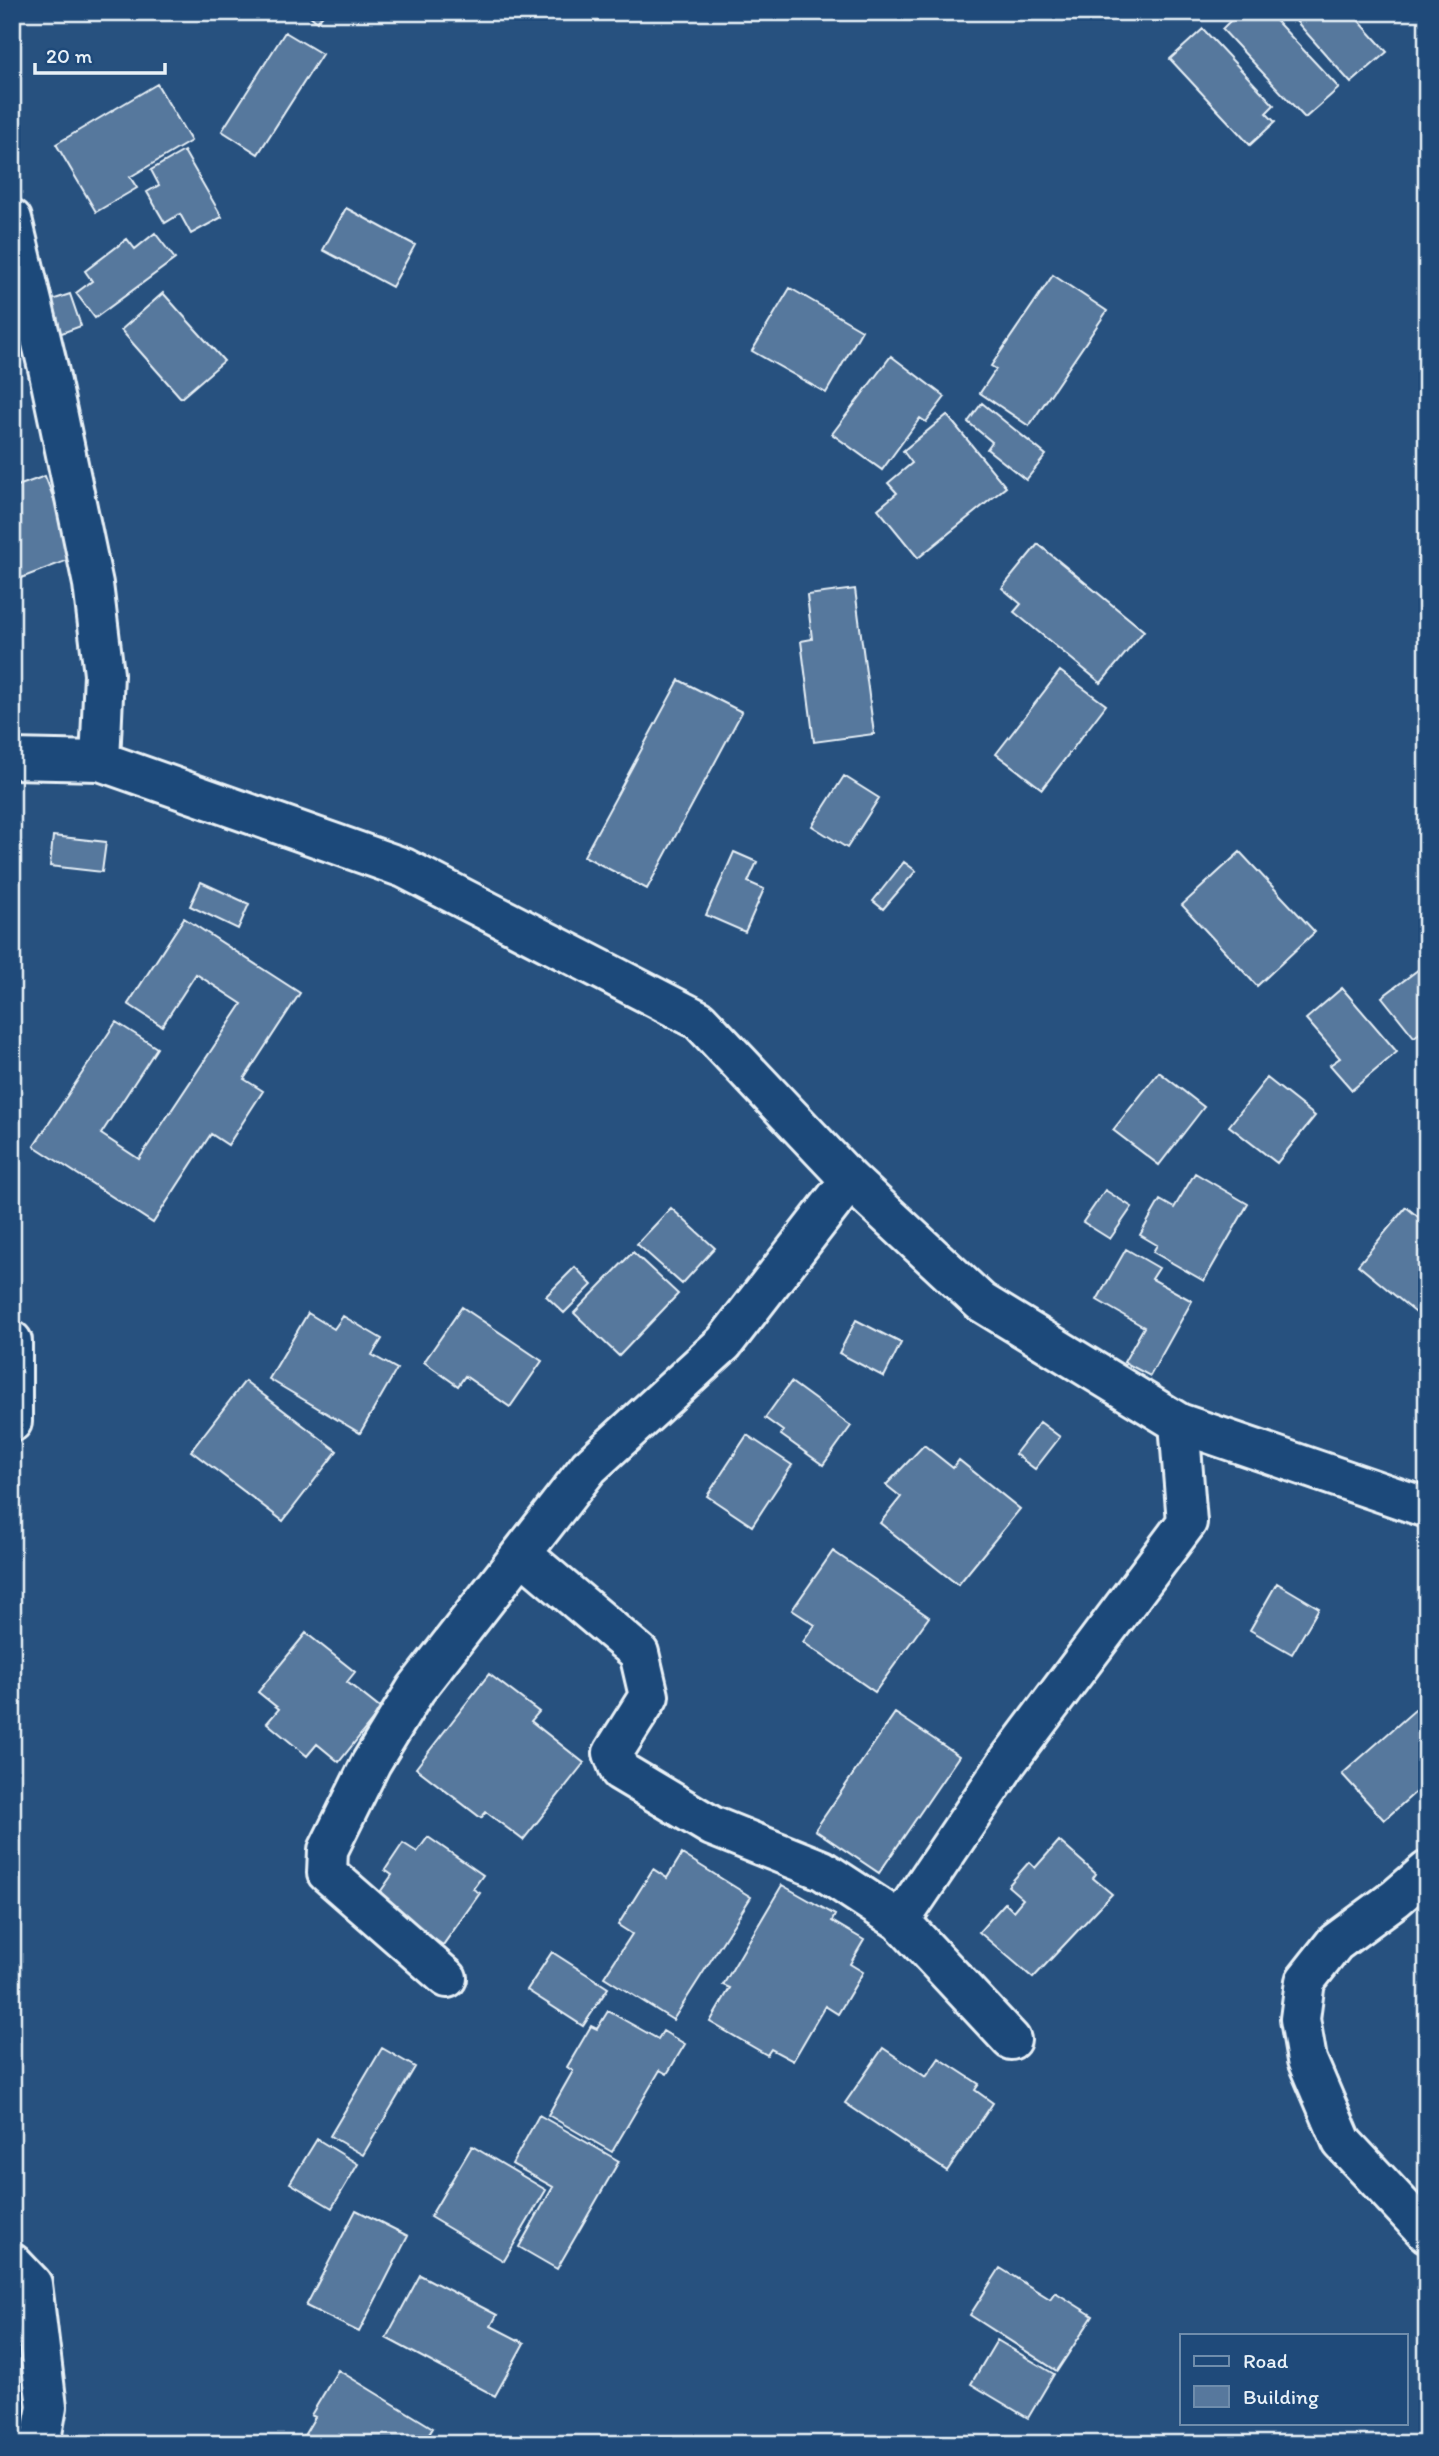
<svg xmlns="http://www.w3.org/2000/svg" width="1439" height="2456" font-family="Itim,sans-serif">
<style>
.building{fill:#57789d;stroke:#e8f1f8;stroke-width:2}
.lines{fill:none;stroke-linecap:round;stroke-linejoin:round}
.minor-casing{stroke:#e8f1f8;stroke-width:44}
.minor{stroke:#1f4a7a;stroke-width:38}
</style>
<rect width="100%" height="100%" fill="#27517f"/>
<filter id="ink" filterUnits="userSpaceOnUse"><feTurbulence type="fractalNoise" baseFrequency=".0143" numOctaves="2"/><feDisplacementMap in="SourceGraphic" scale="14" xChannelSelector="R" yChannelSelector="G"/><feConvolveMatrix kernelMatrix="1 2 1 2 8 2 1 2 1" color-interpolation-filters="sRGB"/></filter>
<g filter="url(#ink)">
<path class="building" d="M306 12H325L317 22Z
M1239 12H1268L1339 88 1305 118 1222 29Z
M1288 12H1351L1387 52 1351 83Z
M1203 29 1274 105 1266 113 1275 122 1250 145 1170 59Z
M285 32 322 54 258 154 222 131Z
M157 84 191 141 130 177 137 188 96 212 56 144Z
M184 151 222 217 191 234 180 214 165 223 147 192 159 185 151 170Z
M346 208 415 245 392 287 323 250Z
M155 233 175 259 95 318 76 293 92 281 85 271 127 239 135 249Z
M1053 275 1107 311 1029 426 980 393 996 369 991 366Z
M790 288 862 330 826 393 752 351Z
M163 293 224 361 181 398 121 330Z
M70 294 81 326 51 337 40 304Z
M891 356 945 397 926 422 920 418 882 470 832 434Z
M982 403 1046 455 1026 480 987 449 992 442 968 422Z
M947 415 1006 487 918 558 878 509 897 493 888 483 912 463 903 451Z
M45 476 76 557 16 580 12 570V488Z
M1038 544 1144 631 1101 683 1014 612 1021 604 1002 588Z
M855 589 874 734 814 742 801 641 812 639 807 595Z
M1060 671 1106 705 1042 789 996 754Z
M679 680 742 712 647 889 584 856Z
M844 776 879 798 847 848 812 826Z
M53 836 106 842 102 872 50 866Z
M734 852 757 862 748 882 764 889 745 932 706 915Z
M1240 852 1315 932 1257 986 1182 905Z
M904 862 916 871 883 909 873 901Z
M201 882 249 904 238 929 190 906Z
M184 918 300 993 244 1079 263 1091 228 1145 211 1134 153 1223 34 1146 116 1022 157 1048 101 1134 139 1159 242 1004 196 974 162 1026 128 1004Z
M1427 963V1028L1414 1037 1382 997Z
M1342 988 1397 1052 1352 1090 1330 1065 1340 1058 1306 1019Z
M1159 1072 1204 1107 1159 1165 1113 1130Z
M1267 1078 1315 1116 1277 1163 1229 1126Z
M1195 1173 1248 1204 1204 1281 1153 1252 1157 1245 1140 1235 1160 1200 1174 1208Z
M1105 1190 1132 1207 1110 1239 1083 1222Z
M1406 1207 1427 1224V1322L1358 1265Z
M671 1208 715 1248 682 1284 637 1244Z
M1126 1249 1159 1268 1152 1279 1192 1301 1150 1376 1124 1362 1144 1327 1097 1300Z
M633 1252 678 1294 619 1356 574 1313Z
M575 1267 592 1285 564 1313 546 1296Z
M462 1307 542 1361 510 1407 465 1376 458 1386 424 1362Z
M308 1313 334 1329 343 1316 382 1339 372 1355 397 1369 360 1433 269 1379Z
M856 1320 901 1343 884 1377 839 1353Z
M245 1381 337 1451 283 1521 191 1451Z
M791 1382 851 1426 823 1465 781 1435 783 1431 765 1418Z
M1040 1422 1060 1437 1035 1469 1015 1454Z
M747 1435 792 1465 752 1526 707 1496Z
M924 1445 953 1468 959 1460 1020 1509 958 1585 880 1523 901 1497 886 1485Z
M833 1551 929 1617 875 1692 803 1642 815 1625 792 1610Z
M1277 1583 1319 1608 1292 1654 1250 1630Z
M306 1633 355 1672 347 1682 381 1709 339 1762 317 1744 307 1756 267 1723 279 1709 258 1692Z
M489 1674 539 1712 531 1721 584 1763 523 1840 486 1812 481 1818 416 1768Z
M1424 1702 1427 1705V1782L1384 1820 1342 1774Z
M895 1713 959 1756 879 1873 815 1830Z
M428 1837 483 1875 473 1889 480 1893 443 1945 376 1898 392 1875 385 1870 403 1843 417 1852Z
M1059 1841 1096 1874 1093 1878 1112 1894 1033 1978 979 1932 1005 1903 1013 1911 1023 1899 1008 1886 1029 1862 1035 1868Z
M682 1854 751 1897 673 2020 604 1977 632 1934 618 1925 653 1869 667 1878Z
M782 1885 835 1915 832 1921 864 1940 850 1964 863 1972 838 2014 825 2006 793 2061 771 2049 767 2055 710 2022 730 1988 723 1985Z
M552 1952 608 1988 583 2026 527 1990Z
M608 2011 658 2039 663 2031 685 2044 667 2074 660 2070 612 2152 548 2115 573 2071 567 2067 591 2026 597 2029Z
M382 2048 415 2067 363 2155 330 2136Z
M883 2048 926 2077 939 2058 979 2084 975 2090 993 2103 947 2171 845 2103Z
M539 2115 619 2161 557 2269 519 2247 553 2187 512 2164Z
M317 2139 358 2164 332 2208 290 2183Z
M472 2146 546 2190 504 2261 430 2217Z
M356 2210 408 2236 359 2332 306 2306Z
M1000 2268 1050 2299 1055 2292 1093 2316 1057 2371 970 2315Z
M420 2275 497 2315 491 2326 524 2343 495 2396 386 2338Z
M997 2340 1054 2374 1028 2418 971 2384Z
M338 2370 433 2428 423 2444H299L315 2417 311 2415Z"/>
<g class="lines">
<g class="minor-casing">
<path id="minor" d="M12 219 48 368 93 584 104 674 100 761
M12 759 100 761 404 868 699 1020 850 1180 981 1302 1179 1423 1427 1508
M12 1341V1422
M523 1555 639 1653 649 1696 613 1753 620 1771 712 1826 822 1870 900 1921 1011 2040
M1427 1871 1396 1898 1335 1943 1305 1981 1300 2019 1307 2060 1342 2142 1427 2233
M900 1921 1008 1761 1187 1522 1179 1423
M447 1978 327 1873 328 1850 371 1763 416 1689 589 1467 724 1343 850 1180
M12 2263 32 2284 47 2407 40 2444"/>
</g>
<use href="#minor" class="minor"/>
</g>
</g>
<rect width="1439" height="2456" fill="none" stroke="#1f4a7a" stroke-width="42"/>
<rect x="21" y="21" width="1397" height="2414" fill="none" stroke="#e8f1f8" stroke-width="2.5" filter="url(#ink)"/>
<rect x="1180" y="2334" width="228" height="91" fill="#1f4a7a" stroke="#6f8dac" stroke-width="2"/>
<rect x="1194" y="2356" width="35" height="10" fill="#1f4a7a" stroke="#6f8dac" stroke-width="2"/>
<text x="1243" y="2368" font-size="21" fill="#e8f1f8">Road</text>
<rect x="1194" y="2386" width="35" height="21" fill="#57789d" stroke="#6f8dac" stroke-width="2"/>
<text x="1243" y="2404" font-size="21" fill="#e8f1f8">Building</text>
<path d="M35 63v10h130v-10" fill="none" stroke="#e8f1f8" stroke-width="3.5"/>
<text x="46" y="63" font-size="21" fill="#e8f1f8" stroke="#1f4a7a" stroke-width="5" paint-order="stroke">20 m</text>
</svg>
